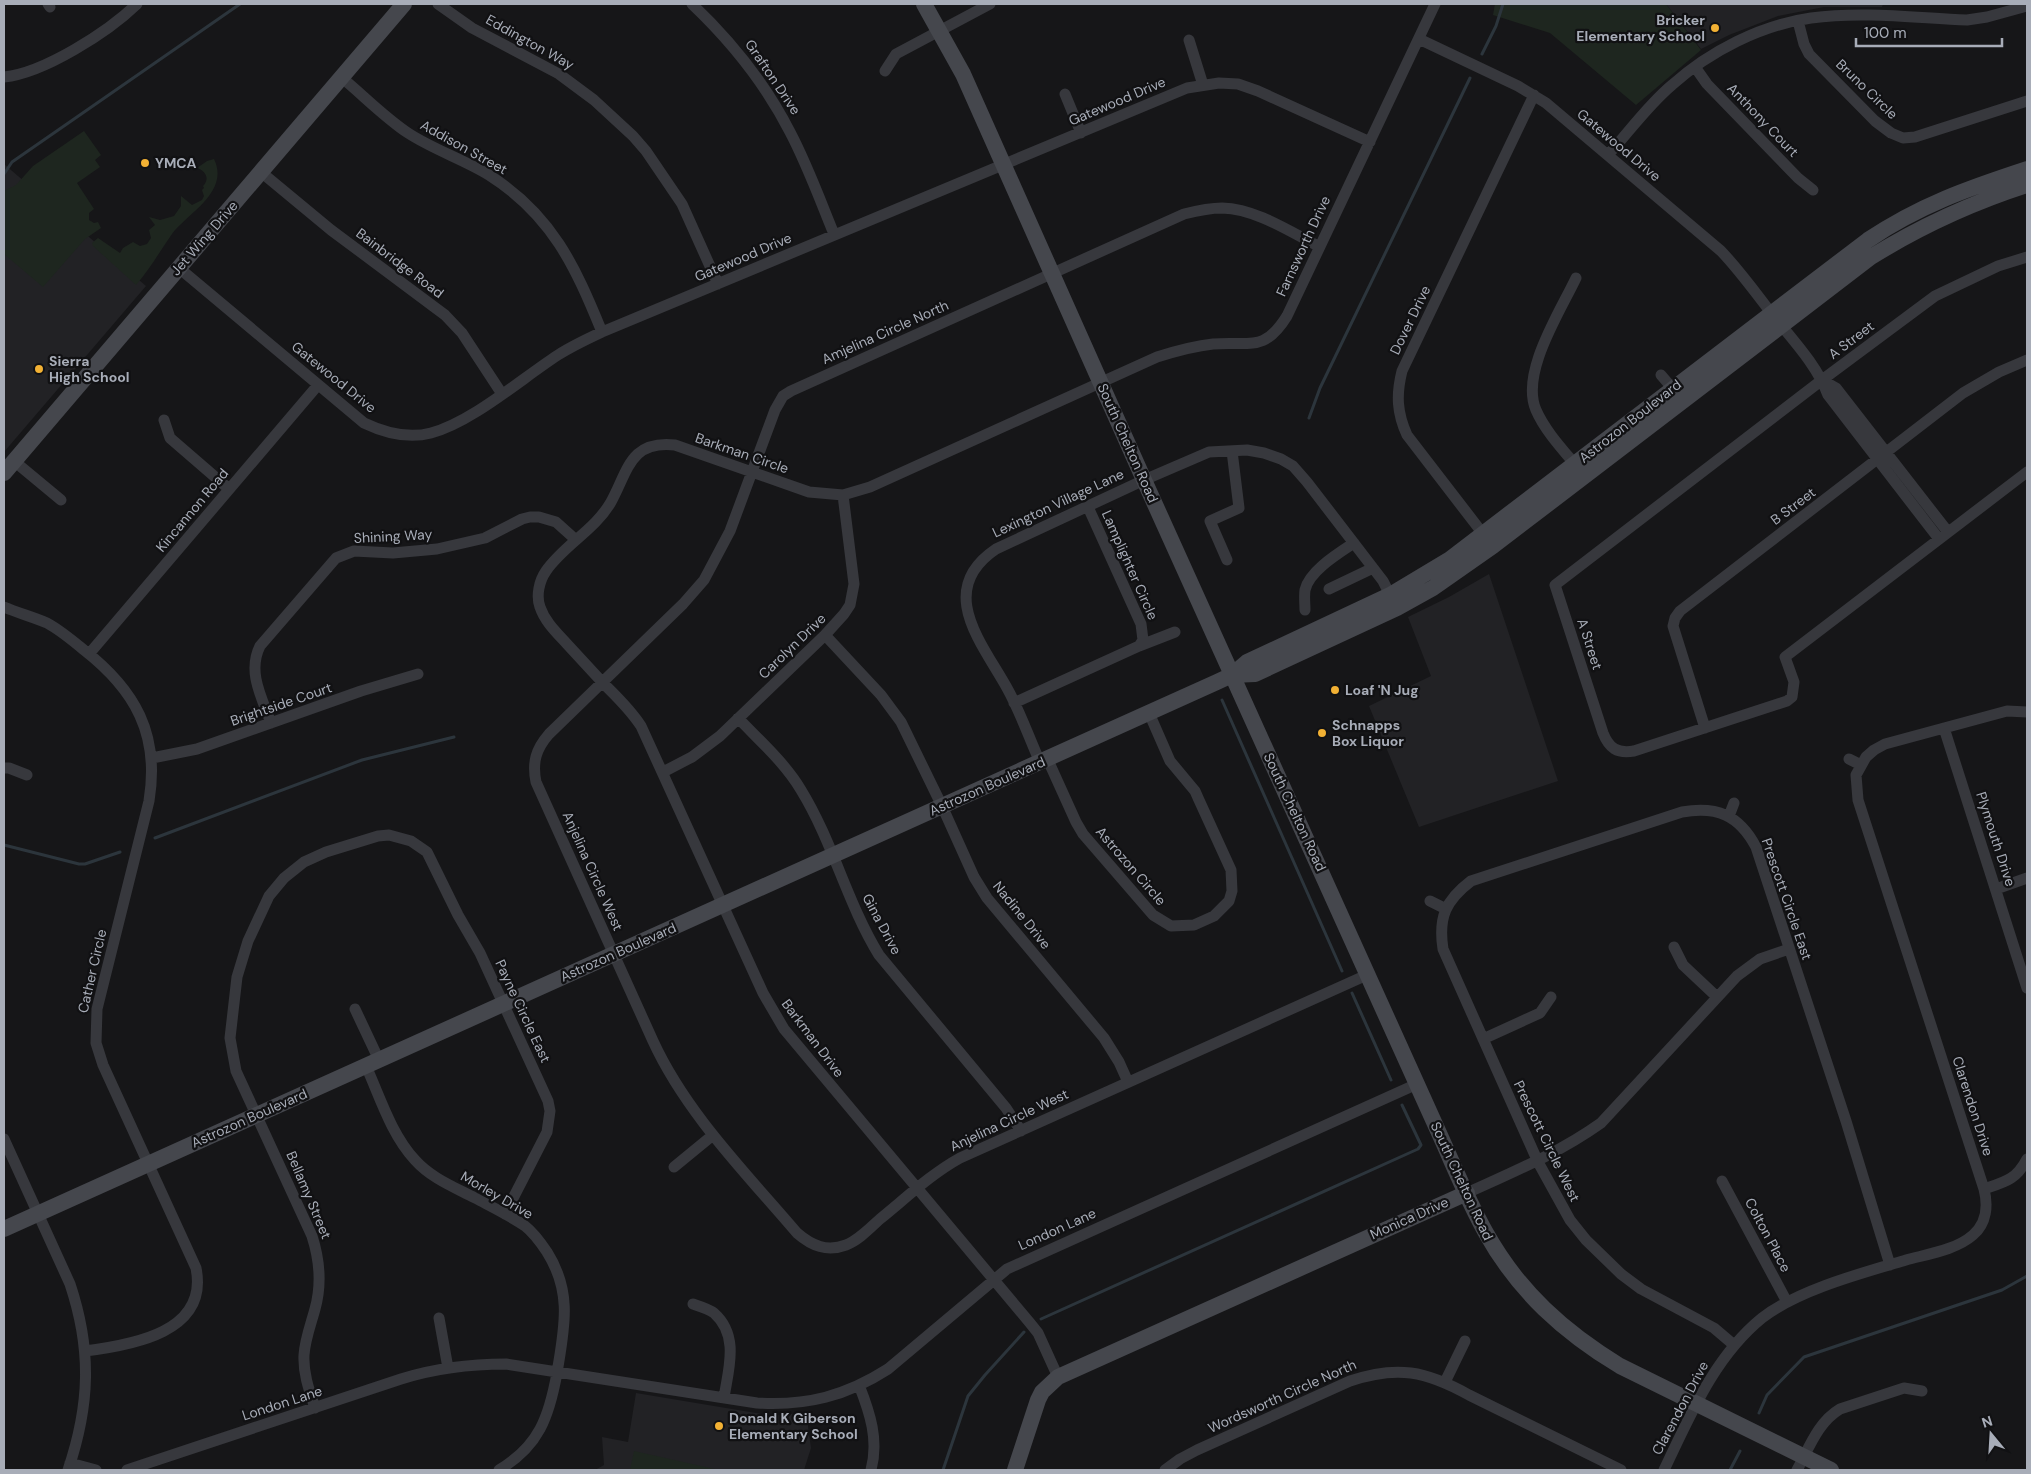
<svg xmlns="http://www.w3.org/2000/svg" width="2031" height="1474" font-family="'DM Sans',sans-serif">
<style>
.built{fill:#222225}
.green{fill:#1e261f}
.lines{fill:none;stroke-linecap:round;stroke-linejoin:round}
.stream{stroke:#2c353c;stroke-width:3}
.street{stroke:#37383d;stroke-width:11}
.secondary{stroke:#45474d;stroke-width:16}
.poi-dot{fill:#f2b134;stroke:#111113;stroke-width:2}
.labels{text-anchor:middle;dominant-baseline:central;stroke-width:4.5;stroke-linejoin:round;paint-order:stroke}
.poi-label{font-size:14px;font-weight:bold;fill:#a8adb8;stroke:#111113;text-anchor:start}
.street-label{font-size:14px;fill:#a8adb8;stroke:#111113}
</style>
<rect width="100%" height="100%" fill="#161618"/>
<path class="built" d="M1666 4H1883L1882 7H1824L1778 16 1729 35 1701 49Z
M4 164 146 286 4 452Z
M1489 574 1558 781 1419 827 1369 706 1431 676 1408 617 1449 597Z
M636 1393 762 1414 782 1415 806 1412 811 1448 804 1470H595L604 1465 602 1437 628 1442Z"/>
<path class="green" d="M1495 4H1666L1701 50 1636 105 1550 33 1493 15Z
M84 131 101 155 95 160 100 167 77 183 94 209 89 213V220L94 223 98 222 101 228 85 239 43 287 4 254V191L16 185 33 166Z
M214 159C230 192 188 213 172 234 160 251 150 269 136 285L93 246 92 243 98 238 120 253 123 248 133 242 140 246 147 244 151 238 149 230 155 225 149 217 160 220 174 216 181 206V196L192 205 202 200 204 196 202 190 204 188 203 186C210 179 206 171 197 168L207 161Z
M634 1451 719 1470H630Z"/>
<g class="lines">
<path class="stream" d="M1482 54 1496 26 1503 4
M4 174 12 162 240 4
M1309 418 1320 388 1470 78
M1222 700 1342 971
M155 838 362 760 454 737
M4 845 79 864H85L120 852
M1352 993 1391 1080
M1041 1319 1418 1149 1421 1145 1402 1105
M1759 1413 1767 1395 1804 1357 2002 1290 2027 1276
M943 1470 968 1396 985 1375 1024 1332
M1730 1470 1740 1451"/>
<path class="street" d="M48 4 50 7
M438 4 472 28 559 74 594 100 633 136 646 151 682 204 718 284
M692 4C732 42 765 83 790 132 807 164 820 200 834 234
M1798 21 1804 44 1809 54 1875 121 1891 133 1903 138 1915 137 2027 101
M1419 39 1518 86 1546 103 1721 251C1740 271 1755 292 1772 314 1792 339 1817 365 1828 395L1939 539
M1189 40 1203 85
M1695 67 1707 84 1798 178 1813 190
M885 71 896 54 990 4
M4 77C44 73 108 32 137 4
M341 77C363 95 384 117 408 133 434 150 463 159 489 175 552 215 575 266 602 332
M1065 94 1081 133
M1608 155C1629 132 1648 105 1672 85 1710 51 1761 25 1811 18 1863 11 1916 18 1967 20L1987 17 2027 6
M261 172 331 230 445 315 462 333 502 394
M1318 246C1289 231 1256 209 1222 208 1209 208 1196 211 1184 214L791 391 783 396 775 410 730 531 704 580 683 604 549 734C536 749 532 762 536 782L653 1041C686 1113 746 1173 797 1233 812 1246 827 1252 846 1245 859 1240 870 1228 880 1219 906 1198 931 1174 960 1158L1369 974
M2027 257 1998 266 1935 296 1822 380 1555 585 1603 733C1609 748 1617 754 1634 751L1787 701 1792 697 1794 682 1785 657 2027 472
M179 268 364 423C385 433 408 439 431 433 472 422 521 379 558 355 572 346 587 339 602 332L1187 88 1219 83 1238 84 1258 91 1370 142
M1576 278C1560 312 1520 373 1536 410 1545 431 1564 451 1579 469
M1661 375 1673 389
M1822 380 1836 388 1948 532
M164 420 170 438 229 489
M14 461 61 500
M1487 539 1407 435C1397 413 1396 395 1402 371L1534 95
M1227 560 1210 521 1239 508 1232 451
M1329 589 1373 568
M4 607C18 613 33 617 47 623 60 630 72 640 84 650 135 690 160 734 149 801L97 1009 96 1043 103 1065 196 1268C209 1332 133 1345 85 1351
M1305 610C1305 604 1304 596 1305 590 1309 571 1339 553 1354 543
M825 635 881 695 901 722 942 806 974 877 987 898 1104 1038 1119 1062 1128 1082
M1139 646 1175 632
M89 654 318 385
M1014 703 1139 646 1143 640 1141 624 1088 507
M738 718C760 741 785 763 801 790 833 842 847 903 879 955L1006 1108 1021 1131
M271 723C262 698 247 672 260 646L336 558 354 551 393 553 437 549 485 538 522 519 530 517H539L556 522 576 540
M1705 728 1673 626 1675 618 1680 611 1963 393 1999 372 2027 360
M1944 728 2027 988
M152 758 197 749 361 691 418 674
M1047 758 1076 822 1083 834 1153 915 1171 926 1194 925 1214 916 1229 901 1232 891 1231 870 1199 800 1195 791 1170 761 1149 713
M1849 759 1861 765
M1040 762C1029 738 1020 711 1007 688 982 643 935 590 996 549L1144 480 1209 452 1247 450 1264 453 1281 459 1293 466 1307 482 1383 581 1390 595
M4 768H9L27 775
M663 772 692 757 720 736 825 635 844 614 850 605 854 584 843 495
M1729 816 1734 803
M1996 889 2027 878
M1430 901 1446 909
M1674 947 1683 965 1717 997
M355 1009 379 1060
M1483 1039 1540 1013 1551 997
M366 1066C380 1097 391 1134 415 1160 431 1178 454 1187 475 1198 492 1207 509 1215 525 1226 534 1233 541 1243 547 1252 573 1293 564 1329 557 1373 549 1417 539 1446 499 1470
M4 1139 70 1284C92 1350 90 1405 68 1470
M674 1167 713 1135
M1722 1181 1787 1302
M1984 1189C2005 1182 2016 1180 2027 1159
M1467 1193C1513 1172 1559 1153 1601 1123L1737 976 1760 959 1789 949
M693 1304C699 1306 709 1309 714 1313 740 1336 728 1370 724 1398
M439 1318 448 1368
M1734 1345 1714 1328 1641 1289 1621 1274 1586 1240 1570 1220 1538 1162 1443 949C1438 917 1446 900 1471 881L1682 812C1717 806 1739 815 1756 847L1846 1121 1890 1265
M1058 1377 1038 1333 1030 1323 784 1029 763 993 641 726C630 709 617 697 603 683 591 670 579 657 567 644 557 633 545 622 540 607 536 596 539 581 546 571 564 545 595 530 611 502 628 471 630 440 675 445L809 492 843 495 870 487 1157 357C1176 351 1194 346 1213 344 1250 341 1264 353 1287 316L1435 4
M1445 1382 1465 1341
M859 1385C870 1413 879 1440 871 1470
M315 1408C309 1390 303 1373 304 1355 305 1339 311 1324 315 1309 322 1284 320 1261 312 1236L236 1071 230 1038 237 977 248 941 269 896 284 878 304 862 326 852 378 836 389 835 411 841 427 852 458 915 480 953 548 1101 550 1111 547 1132 505 1214
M70 1463 96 1470
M127 1470 401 1379C436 1368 470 1364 506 1364L757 1403C807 1406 846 1396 888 1369L1007 1269 1417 1084
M1165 1470 1180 1459 1197 1450 1350 1381C1397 1365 1426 1371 1469 1395L1621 1470
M1664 1470C1690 1416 1714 1357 1762 1318 1798 1290 1862 1273 1906 1260 1928 1254 1956 1250 1973 1235 1987 1223 1988 1205 1984 1189L1858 800 1856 775 1866 757 1874 750 1885 744 2007 711 2027 712
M1797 1470C1809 1448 1818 1422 1840 1409L1904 1388 1922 1391"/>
<path class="secondary" d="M924 4 963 74 1144 480 1439 1133C1454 1166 1468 1201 1486 1233 1519 1292 1564 1332 1620 1366L1831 1470
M4 473 404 4
M1232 675 1255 674 1397 608 1433 588 1493 546 1871 257C1921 226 1971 203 2027 185
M4 1229 1217 682 1232 675 1247 662 1390 595 1450 559 1868 240C1920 205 1969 188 2027 169
M1015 1470 1038 1400 1042 1392 1058 1377 1467 1193"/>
</g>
<g class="poi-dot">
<circle cx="1715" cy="28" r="5"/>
<circle cx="145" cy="163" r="5"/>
<circle cx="39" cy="369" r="5"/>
<circle cx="1335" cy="690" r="5"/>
<circle cx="1322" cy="733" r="5"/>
<circle cx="719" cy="1426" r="5"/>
</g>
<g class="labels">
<g class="poi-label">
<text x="1705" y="20" text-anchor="end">Bricker<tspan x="1705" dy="16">Elementary School</tspan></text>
<text x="155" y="163">YMCA</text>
<text x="49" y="361">Sierra<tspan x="49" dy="16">High School</tspan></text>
<text x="1345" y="690">Loaf 'N Jug</text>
<text x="1332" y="725">Schnapps<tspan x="1332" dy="16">Box Liquor</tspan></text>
<text x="729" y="1418">Donald K Giberson<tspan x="729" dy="16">Elementary School</tspan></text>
</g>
<g class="street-label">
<text transform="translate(530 42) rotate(29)">Eddington Way</text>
<text transform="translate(773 77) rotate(56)">Grafton Drive</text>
<text transform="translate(1867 89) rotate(44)">Bruno Circle</text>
<text transform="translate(1117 101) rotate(-23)">Gatewood Drive</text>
<text transform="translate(1763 120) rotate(46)">Anthony Court</text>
<text transform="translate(1619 145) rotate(40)">Gatewood Drive</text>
<text transform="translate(464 147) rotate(29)">Addison Street</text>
<text transform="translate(204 238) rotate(-49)">Jet Wing Drive</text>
<text transform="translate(1303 246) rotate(-65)">Farnsworth Drive</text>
<text transform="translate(743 257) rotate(-23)">Gatewood Drive</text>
<text transform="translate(400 263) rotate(37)">Bainbridge Road</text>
<text transform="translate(1410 320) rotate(-64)">Dover Drive</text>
<text transform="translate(885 332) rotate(-24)">Amjelina Circle North</text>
<text transform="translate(1851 340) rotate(-37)">A Street</text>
<text transform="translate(334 377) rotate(39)">Gatewood Drive</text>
<text transform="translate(1630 421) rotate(-38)">Astrozon Boulevard</text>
<text transform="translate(1128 443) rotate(66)">South Chelton Road</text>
<text transform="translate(742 453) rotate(19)">Barkman Circle</text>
<text transform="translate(1058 503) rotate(-25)">Lexington Village Lane</text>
<text transform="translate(1793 506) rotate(-37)">B Street</text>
<text transform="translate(192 510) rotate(-50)">Kincannon Road</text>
<text transform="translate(393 536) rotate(-3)">Shining Way</text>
<text transform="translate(1130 565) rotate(66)">Lamplighter Circle</text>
<text transform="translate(1590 644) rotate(72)">A Street</text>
<text transform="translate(792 646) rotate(-44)">Carolyn Drive</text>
<text transform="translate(281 704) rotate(-19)">Brightside Court</text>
<text transform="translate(987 786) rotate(-24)">Astrozon Boulevard</text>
<text transform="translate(1295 812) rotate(65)">South Chelton Road</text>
<text transform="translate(1996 839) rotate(72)">Plymouth Drive</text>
<text transform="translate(1131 866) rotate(49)">Astrozon Circle</text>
<text transform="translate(593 871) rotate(66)">Anjelina Circle West</text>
<text transform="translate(1787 899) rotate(71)">Prescott Circle East</text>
<text transform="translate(1022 915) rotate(51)">Nadine Drive</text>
<text transform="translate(882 924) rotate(62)">Gina Drive</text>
<text transform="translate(618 952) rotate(-24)">Astrozon Boulevard</text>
<text transform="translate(92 971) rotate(-77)">Cather Circle</text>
<text transform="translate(523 1011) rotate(65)">Payne Circle East</text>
<text transform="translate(813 1038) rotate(53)">Barkman Drive</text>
<text transform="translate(1973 1106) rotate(72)">Clarendon Drive</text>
<text transform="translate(249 1118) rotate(-24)">Astrozon Boulevard</text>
<text transform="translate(1009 1120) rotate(-25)">Anjelina Circle West</text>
<text transform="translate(1547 1141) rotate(64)">Prescott Circle West</text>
<text transform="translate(1462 1181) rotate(65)">South Chelton Road</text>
<text transform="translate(309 1195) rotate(67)">Bellamy Street</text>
<text transform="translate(497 1195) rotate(30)">Morley Drive</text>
<text transform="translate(1409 1218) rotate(-24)">Monica Drive</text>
<text transform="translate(1057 1229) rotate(-24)">London Lane</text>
<text transform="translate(1768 1235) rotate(62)">Colton Place</text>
<text transform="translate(1282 1396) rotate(-24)">Wordsworth Circle North</text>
<text transform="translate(282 1403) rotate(-18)">London Lane</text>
<text transform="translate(1680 1408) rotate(-62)">Clarendon Drive</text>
</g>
</g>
<rect width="2031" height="1474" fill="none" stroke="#a8adb8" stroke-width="10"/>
<g transform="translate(1991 1434) rotate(342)" stroke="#111113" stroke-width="4" paint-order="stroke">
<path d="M0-4L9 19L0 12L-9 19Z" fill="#a8adb8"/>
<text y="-8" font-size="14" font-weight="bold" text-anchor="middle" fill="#a8adb8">N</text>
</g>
<path d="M1856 38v8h146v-8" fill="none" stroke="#a8adb8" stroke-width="2.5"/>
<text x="1864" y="38" font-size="15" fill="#a8adb8" stroke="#111113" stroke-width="4" paint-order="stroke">100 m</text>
</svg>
